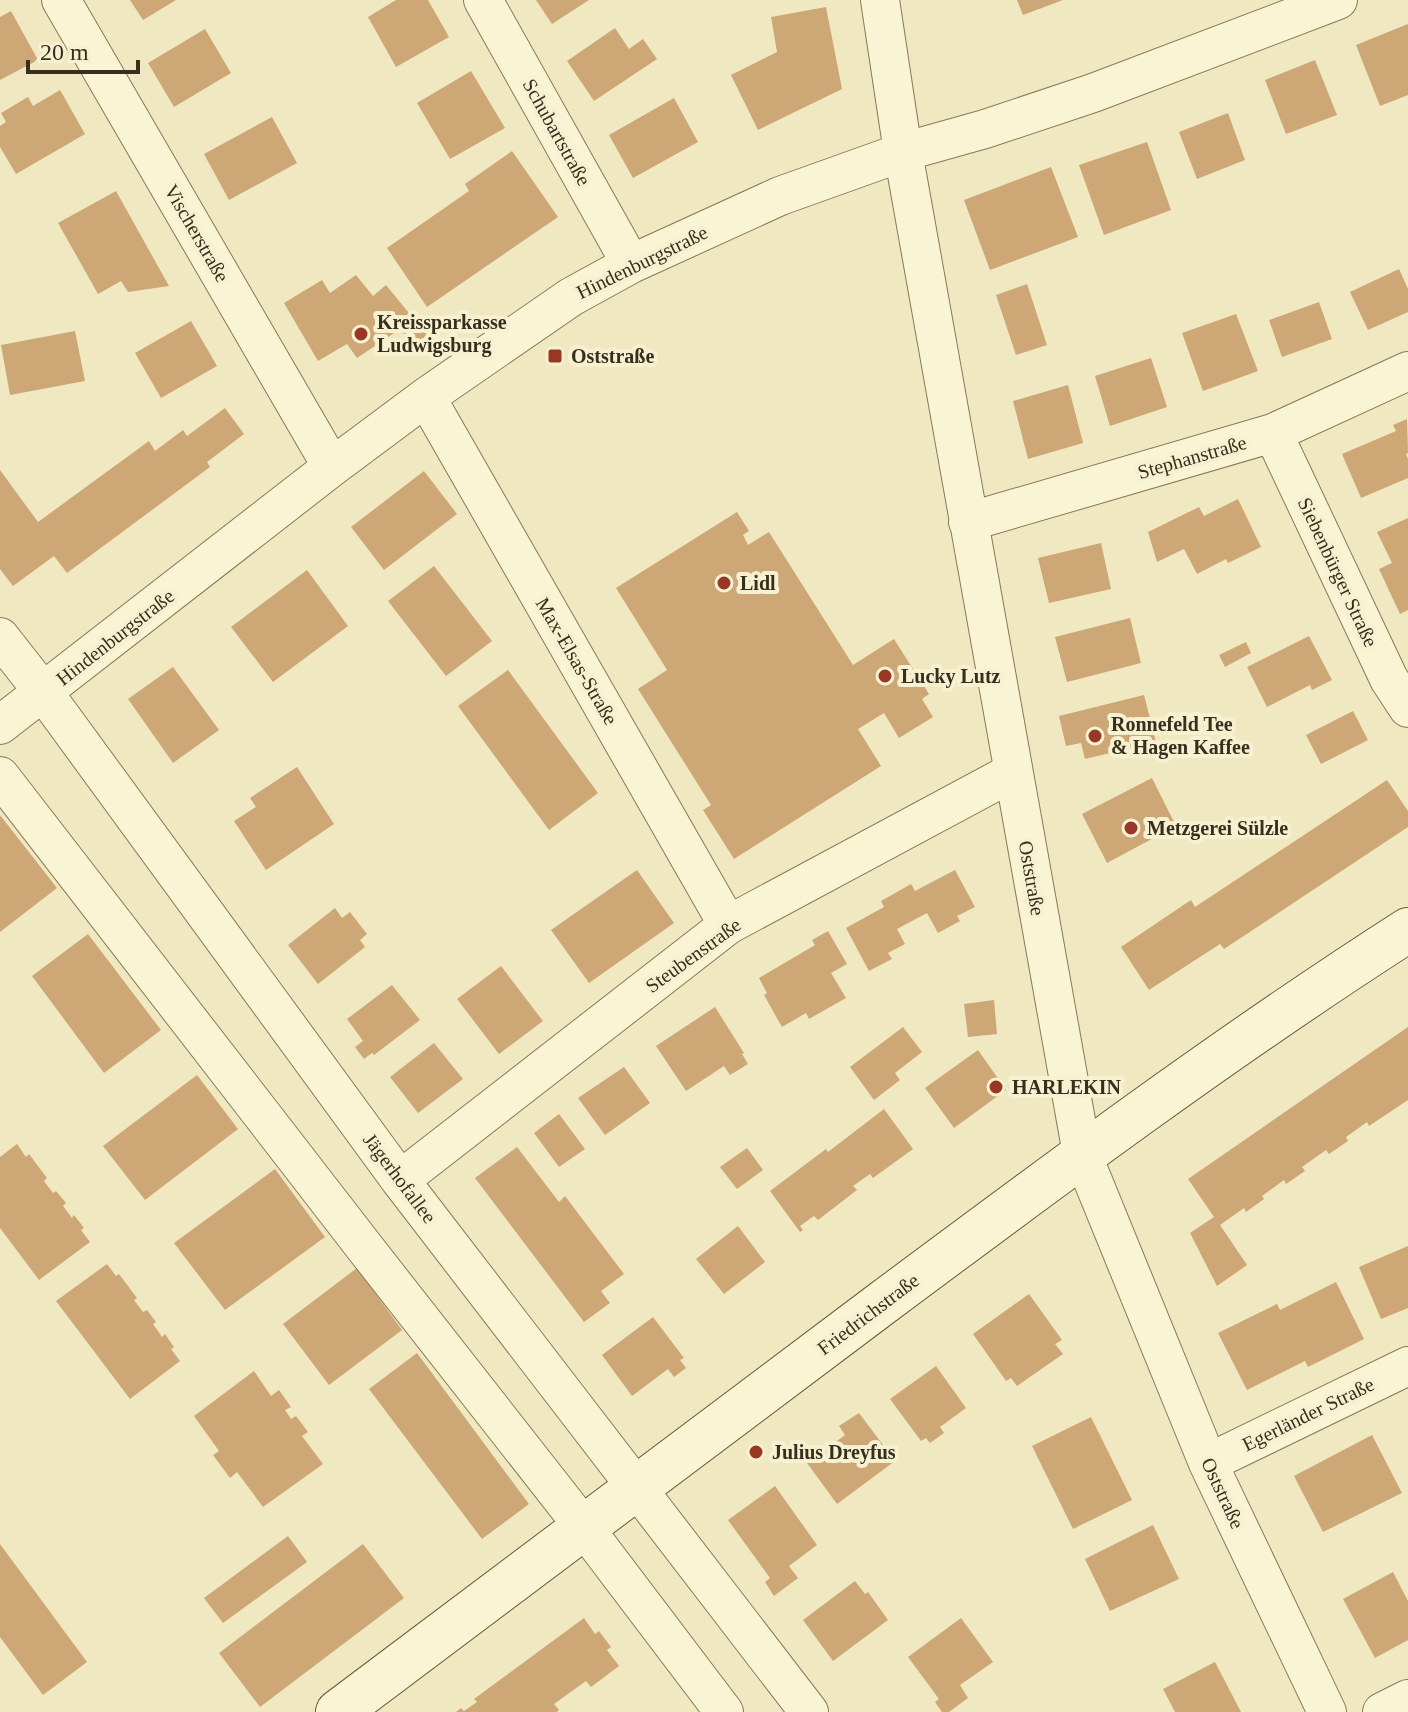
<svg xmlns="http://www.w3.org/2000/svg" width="1408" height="1712" font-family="Georgia,serif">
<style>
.building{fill:#cea776}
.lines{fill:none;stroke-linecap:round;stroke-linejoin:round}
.minor-casing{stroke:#887958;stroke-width:40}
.secondary-casing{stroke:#6a5a3b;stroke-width:46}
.minor{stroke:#f9f4d4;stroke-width:38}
.secondary{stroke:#f9f4d4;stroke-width:44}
.poi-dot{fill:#993727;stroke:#f6f1d0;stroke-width:3}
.labels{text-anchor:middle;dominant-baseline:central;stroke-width:8;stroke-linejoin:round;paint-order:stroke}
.street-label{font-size:20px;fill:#382e1d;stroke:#f6f1d0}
.poi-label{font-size:20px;font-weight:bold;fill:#382e1d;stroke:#f6f1d0;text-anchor:start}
</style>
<rect width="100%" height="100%" fill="#efe8c1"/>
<path class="building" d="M130 0H176L143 20Z
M396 0H428L449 37 396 67 368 17Z
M536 0H589L552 24Z
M1017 0H1063L1023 15Z
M826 7 842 89 758 130 731 75 777 52 771 17Z
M11 11 38 60 0 80V17Z
M1408 24V95L1380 106 1356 45Z
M615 28 629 49 643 39 657 59 594 101 567 61Z
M205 29 231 73 174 107 148 63Z
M1315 60 1337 115 1286 134 1265 80Z
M471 71 505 128 450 159 417 103Z
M60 90 85 134 16 174 0 147V126L6 122 1 113 28 97 33 106Z
M674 98 698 142 633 178 609 135Z
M1228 113 1245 160 1197 179 1179 132Z
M272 117 297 163 229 200 204 154Z
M1147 142 1171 210 1104 235 1079 165Z
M512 151 558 217 427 307 387 248 469 191 465 184Z
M1051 167 1078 237 990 270 964 200Z
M116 191 169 286 128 292 121 281 98 294 58 223Z
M1399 269 1408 289V312L1368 330 1350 292Z
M356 275 373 296 386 285 427 335 414 346 400 329 357 358 347 344 318 361 284 303 322 280 330 293Z
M1027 284 1047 345 1016 355 996 295Z
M1319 302 1332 339 1282 357 1269 320Z
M1236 314 1258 371 1203 391 1182 333Z
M191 321 217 366 161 398 135 353Z
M75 331 85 381 10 395 1 345Z
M1151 358 1167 407 1110 426 1095 376Z
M1068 385 1083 443 1028 459 1013 401Z
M225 408 244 434 207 462 210 467 67 573 54 556 13 586 0 569V470L38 522 149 441 155 451 183 430 187 436Z
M1407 419 1408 453 1406 454 1408 459V478L1361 498 1342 454 1396 431 1393 425Z
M424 471 457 514 384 570 351 527Z
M1238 499 1261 547 1228 563 1226 559 1197 574 1184 549 1157 562 1148 532 1199 507 1204 516Z
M737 512 749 531 743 535 748 545 769 532 853 665 894 639 929 694 922 699 933 717 899 738 884 713 858 729 881 766 734 859 703 810 711 805 638 689 667 670 616 588Z
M1408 518V610L1400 614 1379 569 1392 563 1377 532Z
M1101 543 1111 589 1049 603 1038 558Z
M434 566 492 641 446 676 388 601Z
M307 570 348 626 273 682 231 627Z
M1130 618 1141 663 1067 682 1055 637Z
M1309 636 1332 680 1312 690 1310 685 1267 707 1247 667Z
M1246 642 1251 653 1225 667 1219 655Z
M173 667 219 730 173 763 128 699Z
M508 670 598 793 549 830 458 706Z
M1144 695 1156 742 1085 759 1081 743 1066 746 1059 716Z
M1353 711 1368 740 1321 764 1306 735Z
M297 767 334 824 266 870 234 821 256 807 250 798Z
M1152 778 1176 826 1107 863 1082 814Z
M1387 780 1408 811V827L1224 949 1220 944 1149 990 1121 947 1191 900 1195 907Z
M0 815 57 888 0 932Z
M637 870 674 923 589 983 551 930Z
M955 870 975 907 957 916 960 921 938 933 927 913 897 929 905 944 888 953 892 959 869 971 846 928 884 907 881 901 911 884 915 891Z
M335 908 342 918 350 912 367 934 360 940 365 947 318 984 288 945Z
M828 931 847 964 831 973 846 998 809 1019 806 1013 782 1027 764 995 767 993 759 978 815 945 812 940Z
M88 934 161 1030 104 1073 32 976Z
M501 966 543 1021 499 1054 457 999Z
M392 985 420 1020 374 1055 372 1053 364 1059 355 1047 363 1041 347 1019Z
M994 1000 997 1034 968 1037 964 1004Z
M715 1007 744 1053 742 1054 748 1064 730 1075 724 1066 686 1091 656 1046Z
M903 1027 922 1052 895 1073 900 1080 874 1100 850 1067Z
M1408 1027V1100L1369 1126 1367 1122 1346 1137 1348 1141 1329 1154 1326 1150 1302 1167 1305 1171 1286 1184 1284 1180 1262 1196 1264 1199 1246 1212 1244 1208 1220 1225 1247 1265 1217 1286 1190 1233 1214 1217 1188 1179Z
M434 1043 463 1079 418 1113 390 1077Z
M978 1050 1006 1090 954 1128 925 1088Z
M624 1067 650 1103 605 1135 578 1098Z
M197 1075 238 1129 145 1200 103 1146Z
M884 1109 913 1149 873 1178 870 1174 853 1186 857 1190 818 1220 814 1216 800 1226 803 1230 800 1232 770 1191 826 1149 828 1152Z
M559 1114 585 1149 559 1167 534 1133Z
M17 1144 26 1157 29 1154 47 1178 44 1181 53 1193 56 1191 66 1203 63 1206 72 1218 74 1215 84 1228 81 1230 90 1242 39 1280 0 1228V1157Z
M517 1147 559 1202 565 1196 624 1274 601 1291 610 1303 584 1322 475 1178Z
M747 1148 763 1170 737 1189 720 1167Z
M275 1169 325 1237 225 1310 174 1243Z
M738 1226 765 1262 724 1294 696 1259Z
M1408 1246V1308L1381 1319 1359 1267Z
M107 1264 116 1276 119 1274 137 1298 134 1300 143 1312 147 1310 156 1322 153 1324 162 1337 165 1334 174 1347 171 1349 180 1361 130 1399 56 1301Z
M357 1268 402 1330 329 1385 283 1324Z
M1336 1282 1364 1339 1308 1367 1305 1361 1247 1390 1218 1333 1277 1304 1280 1310Z
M1029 1294 1062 1340 1055 1344 1063 1354 1017 1386 1011 1378 1006 1381 973 1334Z
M653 1317 684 1358 680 1360 686 1368 674 1377 668 1369 632 1396 602 1355Z
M417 1353 529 1504 482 1539 369 1389Z
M936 1366 966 1408 940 1427 944 1433 930 1443 926 1438 921 1441 890 1399Z
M254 1371 271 1396 279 1390 291 1407 285 1410 291 1419 296 1416 308 1432 302 1436 323 1464 263 1507 237 1472 230 1478 213 1455 219 1451 194 1416Z
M859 1413 895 1461 837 1504 807 1463 845 1435 839 1426Z
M1091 1417 1132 1500 1073 1529 1032 1446Z
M1372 1435 1402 1493 1323 1532 1294 1476Z
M775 1486 817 1545 789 1566 798 1578 774 1596 765 1582 770 1578 728 1520Z
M1153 1525 1179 1579 1110 1611 1085 1559Z
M288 1536 307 1562 223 1623 204 1598Z
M0 1544 87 1662 43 1695 0 1637Z
M363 1544 404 1598 260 1707 219 1653Z
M1393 1572 1408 1601V1640L1375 1658 1343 1599Z
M855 1581 865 1594 868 1592 888 1620 833 1661 803 1620Z
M584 1618 595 1634 599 1631 611 1647 607 1650 619 1666 591 1687 586 1681 554 1704 559 1710 557 1712H456L461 1708 464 1711 477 1702 474 1699Z
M961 1618 993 1662 960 1685 968 1698 949 1712H942L935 1702 939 1699 908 1657Z
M1215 1662 1241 1712H1175L1163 1689Z"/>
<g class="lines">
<g class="minor-casing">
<path id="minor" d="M61 0 332 467
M483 0 631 264
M880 0 903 152 1082 1154 1208 1463 1327 1712
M426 397 728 925
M1273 433 1389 679 1408 708
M968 522 1273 433 1408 371
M0 637 44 693 400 1180 809 1712
M0 725 332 467 426 397 571 297 631 264 780 196 903 152 985 129 1093 93 1338 0
M0 776 369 1253 583 1526 724 1712
M400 1180 728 925 1013 772
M1208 1463 1408 1366
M1382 1712 1408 1699"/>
</g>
<g class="secondary-casing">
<path id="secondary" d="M338 1712C518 1575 699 1439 881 1304 1054 1175 1227 1046 1408 930"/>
</g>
<use href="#minor" class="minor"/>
<use href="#secondary" class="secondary"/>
</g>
<g class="poi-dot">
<circle cx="361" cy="334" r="8"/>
<rect x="547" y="348" width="16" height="16" rx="4"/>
<circle cx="724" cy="583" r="8"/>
<circle cx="885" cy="676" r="8"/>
<circle cx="1095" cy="736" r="8"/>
<circle cx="1131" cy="828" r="8"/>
<circle cx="996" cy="1087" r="8"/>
<circle cx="756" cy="1452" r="8"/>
</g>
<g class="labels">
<g class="street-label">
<text transform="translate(557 132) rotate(61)">Schubartstraße</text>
<text transform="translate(197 233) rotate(60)">Vischerstraße</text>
<text transform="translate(642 262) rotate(-26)">Hindenburgstraße</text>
<text transform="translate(1192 457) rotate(-16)">Stephanstraße</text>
<text transform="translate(1338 572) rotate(65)">Siebenbürger Straße</text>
<text transform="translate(115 637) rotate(-38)">Hindenburgstraße</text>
<text transform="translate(577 661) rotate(60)">Max-Elsas-Straße</text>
<text transform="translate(1032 878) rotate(80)">Oststraße</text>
<text transform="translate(693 955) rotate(-36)">Steubenstraße</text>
<text transform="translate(400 1178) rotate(53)">Jägerhofallee</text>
<text transform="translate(868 1314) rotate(-37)">Friedrichstraße</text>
<text transform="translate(1308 1414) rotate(-26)">Egerländer Straße</text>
<text transform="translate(1223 1493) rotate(65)">Oststraße</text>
</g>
<g class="poi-label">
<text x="377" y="322">Kreissparkasse<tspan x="377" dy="23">Ludwigsburg</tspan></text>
<text x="571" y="356">Oststraße</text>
<text x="740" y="583">Lidl</text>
<text x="901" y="676">Lucky Lutz</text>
<text x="1111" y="724">Ronnefeld Tee<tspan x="1111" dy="23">&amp; Hagen Kaffee</tspan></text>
<text x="1147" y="828">Metzgerei Sülzle</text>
<text x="1012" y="1087">HARLEKIN</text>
<text x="772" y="1452">Julius Dreyfus</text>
</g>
</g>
<path d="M28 60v12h110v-12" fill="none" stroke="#382e1d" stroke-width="4"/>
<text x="40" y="60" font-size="24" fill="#382e1d" stroke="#f6f1d0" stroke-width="6" paint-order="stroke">20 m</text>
</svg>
